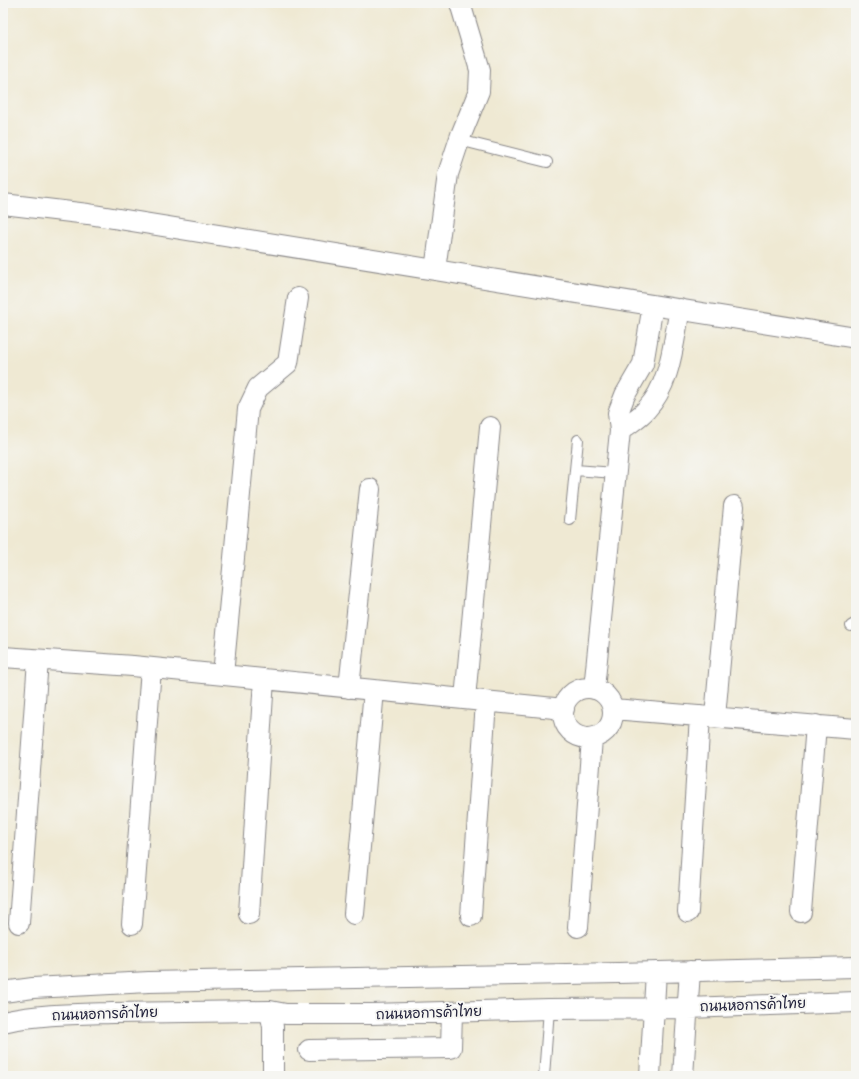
<svg xmlns="http://www.w3.org/2000/svg" width="859" height="1079" font-family="'Balsamiq Sans','Playpen Sans Thai',sans-serif">
<style>
.lines{fill:none;stroke-linecap:round;stroke-linejoin:round}
.service-casing{stroke:#888687;stroke-width:12}
.minor-casing{stroke:#888687;stroke-width:22}
.service{stroke:#fff;stroke-width:10}
.minor{stroke:#fff;stroke-width:20}
.labels{text-anchor:middle;dominant-baseline:central;stroke-width:4;stroke-linejoin:round;paint-order:stroke}
.street-label{font-size:14px;fill:#22223b;stroke:#f6f6f2}
</style>
<rect width="100%" height="100%" fill="#f6f6f2"/>
<filter id="ink" filterUnits="userSpaceOnUse"><feTurbulence type="fractalNoise" baseFrequency=".025" numOctaves="2"/><feDisplacementMap in="SourceGraphic" scale="8" xChannelSelector="R" yChannelSelector="G"/><feConvolveMatrix kernelMatrix="1 2 1 2 8 2 1 2 1" color-interpolation-filters="sRGB"/></filter>
<filter id="wash" filterUnits="userSpaceOnUse"><feTurbulence type="fractalNoise" baseFrequency=".012" numOctaves="4" result="noise"/><feDisplacementMap in="SourceGraphic" scale="16" xChannelSelector="R" yChannelSelector="G"/><feGaussianBlur stdDeviation="0.9" result="paint"/><feColorMatrix in="noise" values="0 0 0 0 0 0 0 0 0 0 0 0 0 0 0 0 0 1.4 0 .05"/><feComposite in="paint" operator="in"/></filter>
<g filter="url(#wash)">
<rect width="100%" height="100%" fill="#efe9d3"/>
</g>
<g filter="url(#ink)">
<g class="lines">
<g class="service-casing">
<path id="service" d="M459 140 547 162
M575 470 615 473
M570 520 578 440
M851 626 856 623
M544 1076 549 1009"/>
</g>
<g class="minor-casing">
<path id="minor" d="M3 204 88 214 856 338
M435 270 448 174 461 135 479 91 480 70 460 3
M653 305 643 364 625 395 618 413 620 431C628 424 639 418 646 410 671 384 673 343 680 309
M3 657 133 666 564 709
M223 675 248 409 258 388 288 363 298 298
M349 688 370 489
M563 713a25 25 0 1 1 50 0a25 25 0 1 1-50 0Z
M594 689 620 431
M465 699 490 427
M613 709 856 729
M715 717 734 506
M688 912 700 716
M801 912 816 725
M249 914 264 679
M354 914 374 690
M471 916 486 702
M19 923 38 660
M132 924 151 668
M578 927 592 738
M3 992 33 988 149 982 618 973 856 967
M270 1011 273 1027V1076
M3 1022C38 1014 76 1014 112 1013 164 1012 217 1012 270 1011L286 1014H371L549 1009 688 1008 856 1002
M309 1050 451 1048 452 1012
M650 1076 656 972
M683 1076 690 971"/>
</g>
<use href="#service" class="service"/>
<use href="#minor" class="minor"/>
</g>
</g>
<g class="labels">
<g class="street-label">
<text transform="translate(753 1005) rotate(-2)">ถนนหอการค้าไทย</text>
<text transform="translate(429 1013) rotate(-2)">ถนนหอการค้าไทย</text>
<text transform="translate(105 1014) rotate(-2)">ถนนหอการค้าไทย</text>
</g>
</g>
<rect width="859" height="1079" fill="none" stroke="#f6f6f2" stroke-width="16"/>
</svg>
